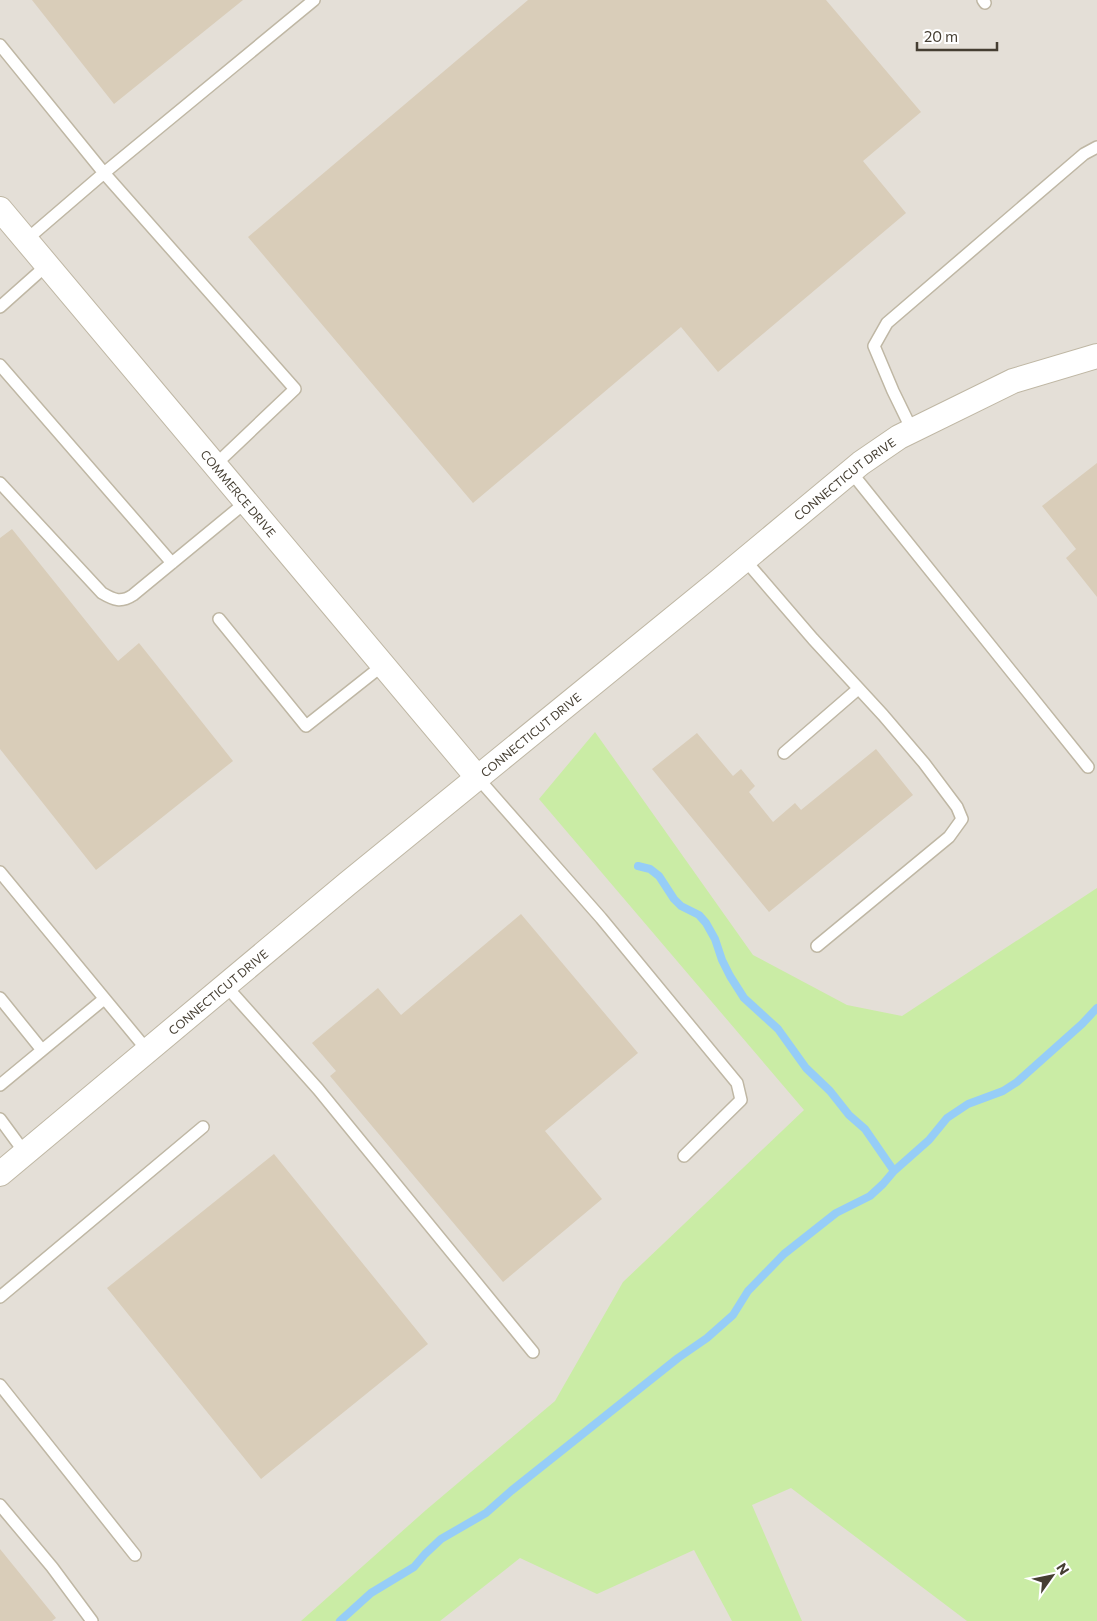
<svg xmlns="http://www.w3.org/2000/svg" width="1097" height="1621" font-family="Commissioner,sans-serif">
<style>
.industrial{fill:#e4dfd7}
.green{fill:#caeca5}
.lines{fill:none;stroke-linecap:round;stroke-linejoin:round}
.stream{stroke:#96cdf7;stroke-width:8}
.building{fill:#d9cdb9}
.lane-casing{stroke:#bfb7a4;stroke-width:14}
.street-casing{stroke:#bfb7a4;stroke-width:26}
.lane{stroke:#fff;stroke-width:11}
.street{stroke:#fff;stroke-width:24}
.labels{text-anchor:middle;dominant-baseline:central;stroke-width:5;stroke-linejoin:round;paint-order:stroke}
.street-label{font-size:12px;fill:#453e32;stroke:#fff}
</style>
<rect width="100%" height="100%" fill="#f3eee2"/>
<path class="industrial" d="M0 0H1097V1621H0Z"/>
<path class="green" d="M595 732 753 955 847 1005 902 1016 1097 888V1621H967L791 1488 752 1505 802 1621H732L694 1550 597 1594 520 1558 440 1621H301L426 1510 555 1401 623 1282 804 1110 539 799Z"/>
<g class="lines">
<path class="stream" d="M638 866 650 869 659 876 674 899 681 906 699 915 706 923 715 939 722 960 730 976 744 998 778 1029 806 1068 830 1091 849 1115 865 1129 894 1171
M340 1621 371 1593 414 1567 425 1554 441 1539 486 1513 511 1491 678 1358 707 1338 733 1315 748 1291 784 1254 836 1213 870 1196 883 1184 894 1171 929 1140 947 1118 968 1104 1003 1091 1017 1082 1082 1024 1097 1008"/>
</g>
<path class="building" d="M32 0H243L114 104Z
M528 0H826L921 112 863 161 906 213 718 372 681 327 473 503 248 237Z
M1097 463V597L1066 558 1076 549 1042 506Z
M12 529 118 661 139 643 233 761 96 870 0 749V538Z
M697 733 733 776 741 769 755 786 749 792 773 822 795 803 801 810 876 749 913 795 769 912 652 769Z
M521 914 638 1053 545 1131 602 1199 503 1282 330 1076 336 1071 312 1043 378 988 401 1015Z
M274 1154 428 1344 261 1479 107 1288Z
M0 1549 56 1618 52 1621H0Z"/>
<g class="lines">
<g class="lane-casing">
<path id="lane" d="M983 0 985 3
M0 45 104 173 295 389 215 465
M26 240 104 173 314 0
M0 307 47 265
M0 365 172 563
M912 430 893 391 874 346 887 323 1084 154 1097 147
M851 472 1088 767
M0 483 102 593C114 600 121 603 133 595L246 502
M745 560 813 639 883 715 924 763 957 807 962 819 949 837 817 946
M219 619 306 726 383 665
M784 753 858 689
M477 777 601 918 737 1083 741 1100 684 1156
M0 872 147 1050
M226 986 318 1089 533 1352
M0 998 42 1050
M0 1085 104 999
M0 1119 25 1153
M0 1297 203 1127
M0 1385 135 1555
M0 1505 52 1567 92 1621"/>
</g>
<g class="street-casing">
<g id="street">
<path id="s1" d="M0 209 477 777"/>
<path id="s2" d="M0 1174 347 884 719 581 861 463 899 437 1013 381 1097 356"/>
</g>
</g>
<use href="#lane" class="lane"/>
<use href="#street" class="street"/>
</g>
<g class="labels">
<g class="street-label">
<text stroke="none"><textPath href="#s2" startOffset="1094">CONNECTICUT DRIVE</textPath></text>
<text stroke="none"><textPath href="#s1" startOffset="371">COMMERCE DRIVE</textPath></text>
<text stroke="none"><textPath href="#s2" startOffset="689">CONNECTICUT DRIVE</textPath></text>
<text stroke="none"><textPath href="#s2" startOffset="284">CONNECTICUT DRIVE</textPath></text>
</g>
</g>
<g transform="translate(1052 1576) rotate(57)" stroke="#ffffff" stroke-width="4" paint-order="stroke">
<path d="M0-4L9 19L0 12L-9 19Z" fill="#453e32"/>
<text y="-8" font-size="14" font-weight="bold" text-anchor="middle" fill="#453e32">N</text>
</g>
<path d="M917 42v8h80v-8" fill="none" stroke="#453e32" stroke-width="2.5"/>
<text x="924" y="42" font-size="15" fill="#453e32" stroke="#ffffff" stroke-width="4" paint-order="stroke">20 m</text>
</svg>
